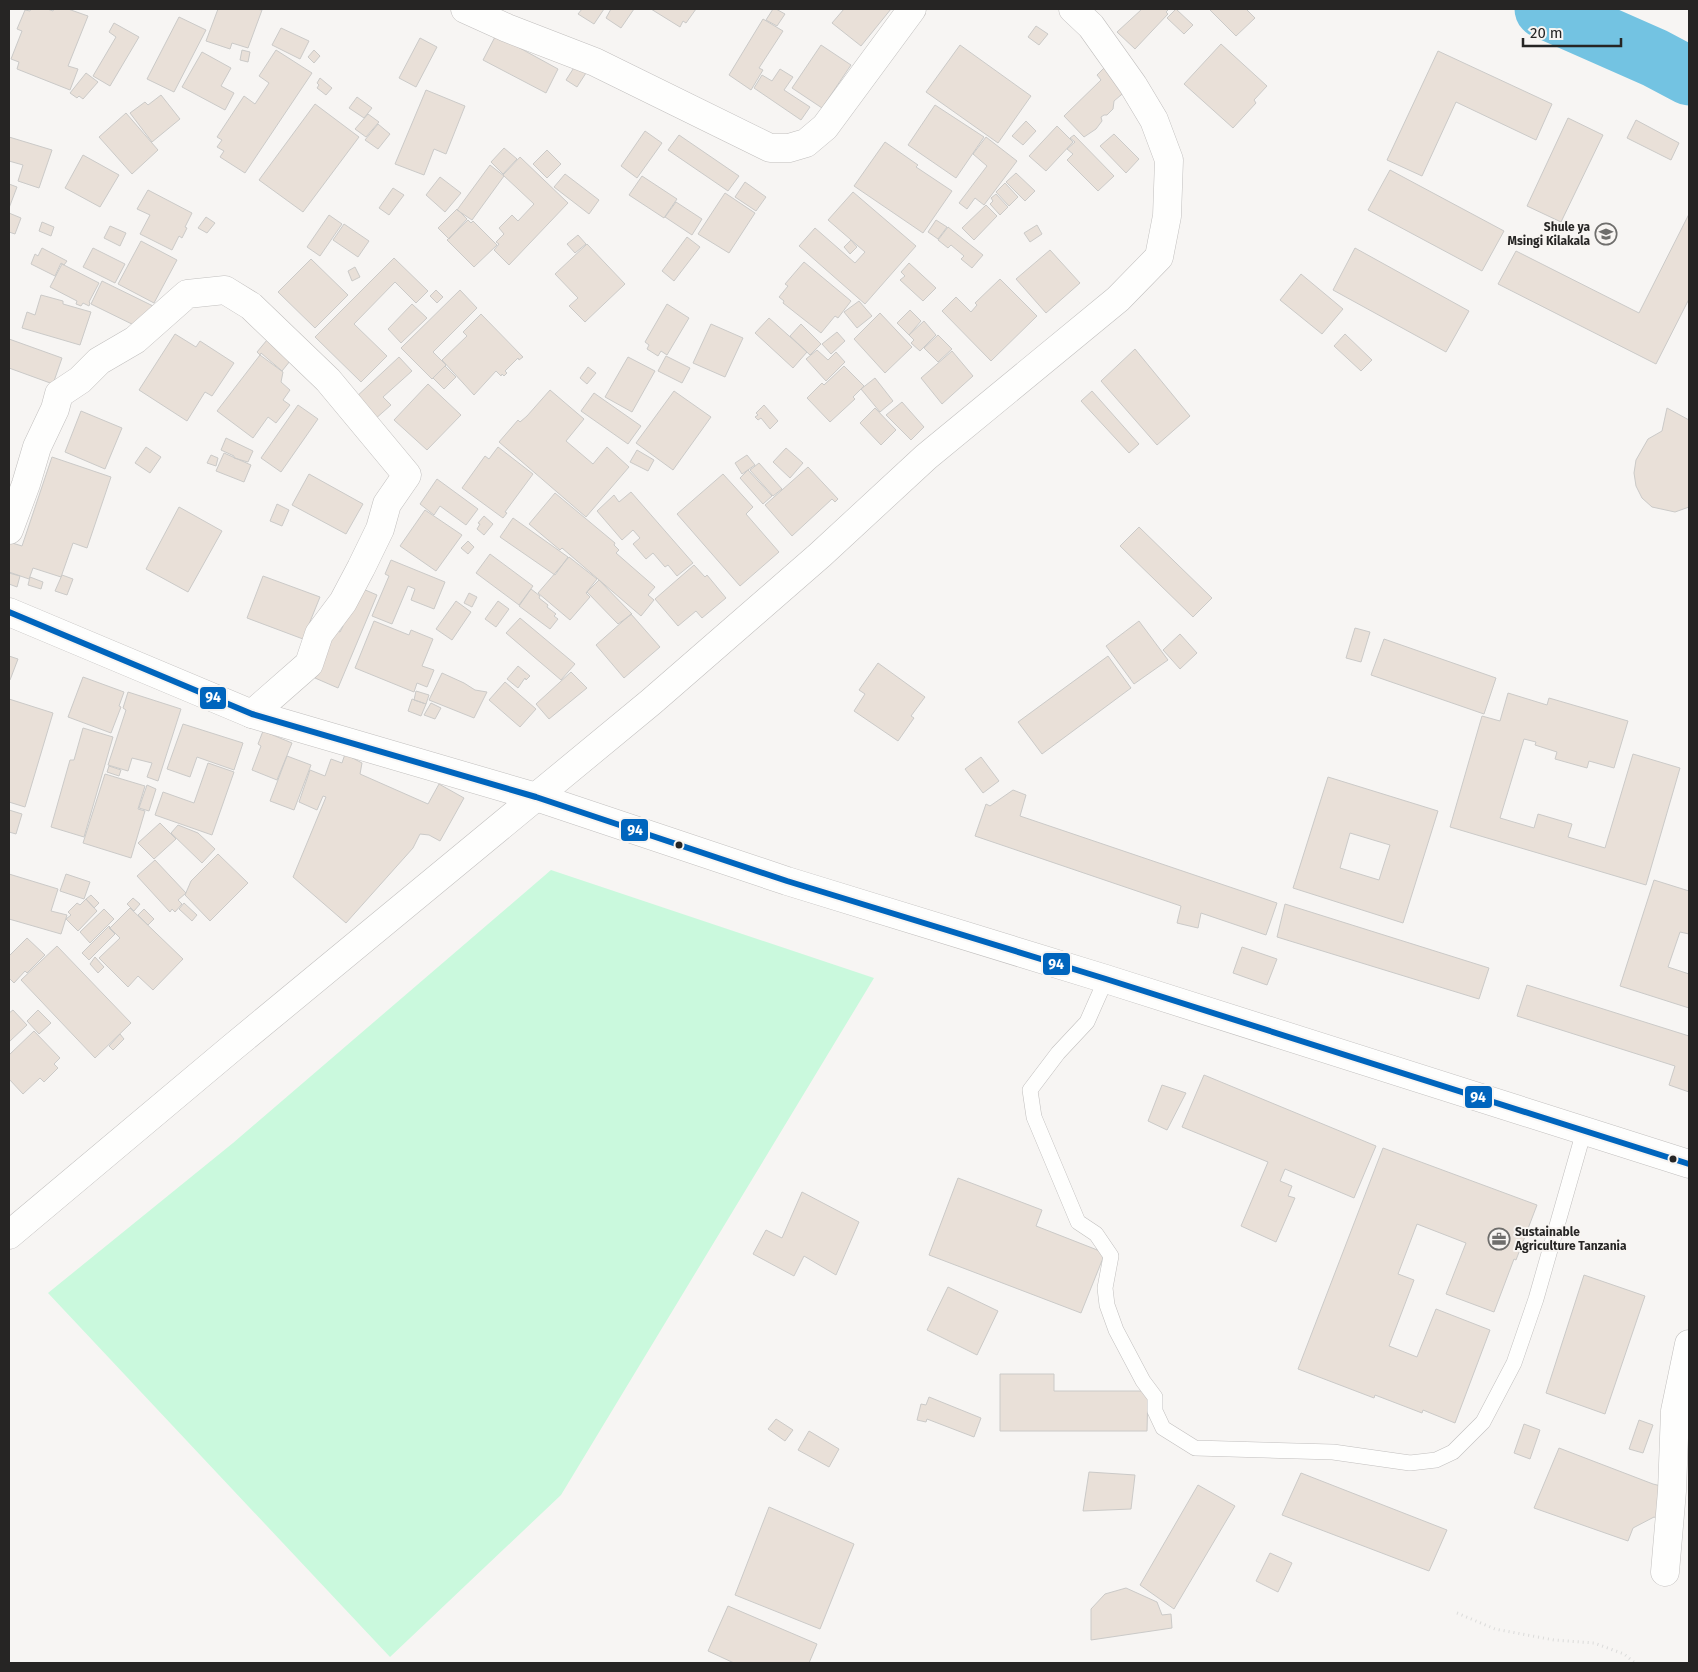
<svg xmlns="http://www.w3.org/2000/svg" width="1698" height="1672" font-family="'Fira Sans',sans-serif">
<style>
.green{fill:#caf9dd}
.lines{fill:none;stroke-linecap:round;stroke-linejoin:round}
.river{stroke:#73c3e2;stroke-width:59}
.building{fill:#e9e0d8;stroke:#cbcac8;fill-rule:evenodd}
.service-casing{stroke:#c1bfbe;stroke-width:16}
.minor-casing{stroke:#c1bfbe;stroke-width:29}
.tertiary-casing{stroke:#c1bfbe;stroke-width:29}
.path{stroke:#dbdbda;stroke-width:3;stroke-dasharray:1 4;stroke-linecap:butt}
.service{stroke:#fefefd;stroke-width:15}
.minor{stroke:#fefefd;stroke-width:28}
.tertiary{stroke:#fefefd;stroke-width:28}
.bus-1-casing{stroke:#f8f5f2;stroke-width:10}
.bus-1{stroke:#0065bd;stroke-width:6}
.bus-dot{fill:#262524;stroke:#f8f5f2;stroke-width:2}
.labels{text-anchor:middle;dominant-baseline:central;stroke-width:4;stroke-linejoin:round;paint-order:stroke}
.poi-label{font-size:12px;font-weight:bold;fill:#262524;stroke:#f8f5f2;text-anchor:end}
.line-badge{stroke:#f8f5f2;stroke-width:2}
.badge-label{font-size:14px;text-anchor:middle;font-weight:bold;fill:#fff}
</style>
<rect width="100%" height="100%" fill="#f7f5f3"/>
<path class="green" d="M551 870 874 978 561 1495 390 1657 48 1293 233 1143Z"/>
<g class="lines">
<path class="river" d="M1544 9 1655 58 1689 76"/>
</g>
<path class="building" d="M31 9H47L53 11 54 9H68L88 16 68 66 78 69 70 90 17 69 19 62 11 59 22 31 17 29 25 10 30 11Z
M218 9H256L262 10 248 48 232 43 230 49 206 41Z
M582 9H604L594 24 578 14Z
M611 9H634L621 28 606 18Z
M651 9H696L686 23 683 21 680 27Z
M773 9H776L785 14 777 26 766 20Z
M844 9H891L861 46 832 23Z
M1142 9H1169L1166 12 1168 14 1135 49 1117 32Z
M1176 9 1193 25 1184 34 1167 18Z
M1209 9H1246L1255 18 1236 36Z
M179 17 206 30 174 92 147 79Z
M763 19 783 31 759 68 763 70 751 90 729 75Z
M114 23 139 37 110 86 93 76 116 37 109 32Z
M1036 26 1048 34 1039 45 1028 37Z
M281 28 309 41 300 59 272 45Z
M496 35 558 69 546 93 483 60Z
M420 38 437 47 416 87 399 78Z
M1221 44 1267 86 1254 100 1256 103 1233 128 1184 84Z
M821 45 851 65 822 108 792 88Z
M960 45 1031 96 998 143 926 92Z
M242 50 250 52 248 62 240 60Z
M276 50 312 73 245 173 220 157 224 151 217 147 222 140 217 137 244 96 255 104 269 83 259 76Z
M314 50 320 56 314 63 308 57Z
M1438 51 1552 104 1536 140 1456 102 1422 176 1387 160Z
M202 52 231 68 221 86 234 93 225 110 182 87Z
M575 66 586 73 577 87 566 80Z
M1105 67 1128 89 1114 101 1113 109 1107 115H1104L1101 117 1102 121 1096 129 1084 137 1064 116 1101 80 1097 75Z
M780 69 793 77 784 90 810 107 801 120 754 88 762 75 772 81Z
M86 73 98 82 83 99 79 96 77 98 70 93Z
M320 78 332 88 326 95 317 88 319 85 317 83Z
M426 90 465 106 446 154 434 149 424 175 395 164Z
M161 95 180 119 152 142 130 113 145 102 148 105Z
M357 97 372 108 364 118 349 108Z
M315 104 359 137 303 212 259 180Z
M935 105 984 137 956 178 908 145Z
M126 113 158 150 132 174 99 137Z
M368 114 379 122 366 137 355 129Z
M1568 118 1603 135 1561 222 1527 206Z
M1636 120 1679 143 1671 160 1627 138Z
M1026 121 1036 131 1023 145 1012 136Z
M378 124 390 134 378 149 365 140Z
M1057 126 1073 142 1046 171 1029 156Z
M645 131 662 143 637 178 621 166Z
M1114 134 1139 159 1126 173 1100 146Z
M679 135 739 176 728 191 668 150Z
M1074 135 1114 176 1098 191 1067 160 1073 154 1067 149 1075 142 1070 138Z
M9 137 52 150 39 188 18 181 23 165 9 161Z
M986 137 1017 161 984 205 975 198 967 209 959 203 987 166 973 154Z
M885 142 918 165 916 167 952 191 923 233 854 186Z
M504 148 517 159 503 174 491 162Z
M547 150 561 164 547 178 533 164Z
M83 155 119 175 100 207 65 188Z
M520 157 568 203 509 265 494 250 499 244 496 242 504 234 499 228 512 215 518 221 534 204 503 175Z
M490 165 504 176 472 220 457 210Z
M1390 170 1504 231 1482 271 1368 210Z
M1016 173 1035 191 1025 201 1006 182Z
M565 174 599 200 589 214 554 187Z
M642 176 677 199 664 218 629 195Z
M440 177 461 193 445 212 426 195Z
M745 182 766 197 756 211 735 197Z
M1005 183 1018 197 1009 206 996 192Z
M9 184 17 187 9 208Z
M393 188 404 195 389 215 379 208Z
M148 190 192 213 185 227 187 228 182 238 179 236 172 250 140 234 150 215 137 209Z
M853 192 916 246 865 304 799 246 815 228 855 263 865 252 828 220Z
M725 193 755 213 729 253 698 234Z
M996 194 1008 207 1000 215 990 204 993 201 991 198Z
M676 202 702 219 692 235 665 217Z
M986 205 997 216 974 240 962 228Z
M457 209 467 219 449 239 438 228Z
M9 213 21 218 15 234 9 232Z
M1689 214V299L1656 364 1498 284 1516 251 1639 313Z
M329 215 342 224 320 256 307 247Z
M206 217 215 223 207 233 198 228Z
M468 220 471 223 473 221 497 245 474 267 447 240Z
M936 220 947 227 938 239 928 232Z
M42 222 54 227 51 236 39 231Z
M344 224 369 241 358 257 333 240Z
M1037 225 1042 234 1030 242 1024 233Z
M110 226 126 233 120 246 104 238Z
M948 227 983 255 972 268 961 259 964 256 951 245 948 248 938 240Z
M578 235 586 244 575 253 567 244Z
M687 237 700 247 674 281 662 271Z
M851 240 857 247 850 254 844 247Z
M141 241 177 260 154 303 118 284Z
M587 244 625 284 585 322 569 306 578 298 555 274Z
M42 248 67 261 64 265 61 263 55 276 31 264 35 254 38 256Z
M93 248 125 264 115 283 83 267Z
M1355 248 1469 311 1446 352 1333 290Z
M1050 250 1080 283 1046 313 1016 279Z
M394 258 428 291 416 303 395 282 354 324 387 356 361 382 315 337Z
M311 259 348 295 315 328 278 292Z
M804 262 851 301 838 318 835 316 821 333 783 303 784 301 779 297 788 286 785 284Z
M909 263 936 288 923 301 900 280 905 276 901 272Z
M62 264 99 283 89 302 90 303 89 306 83 303 81 306 76 304 77 301 50 287Z
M355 267 360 277 352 281 348 271Z
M1301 274 1343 309 1322 334 1280 300Z
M1000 279 1037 316 991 361 942 311 956 297 971 312 977 305 975 303Z
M102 281 153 306 142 329 91 304Z
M436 290 443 297 437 303 430 296Z
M460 290 477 308 433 352 446 365 432 379 401 348Z
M41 295 63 301V304L91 312 80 345 22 328 27 312 35 315Z
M859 301 872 316 857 328 844 312Z
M412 304 427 318 401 343 388 329Z
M667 304 689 318 667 355 661 351 658 356 647 349 649 345 645 342Z
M910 310 921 321 909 335 897 323Z
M880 313 912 347 885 373 854 339Z
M481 314 523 357 519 360 518 358 505 371 507 373 504 376 502 374 501 376 496 371 474 395 442 360 467 336 463 332Z
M769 318 807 352 793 368 755 333Z
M924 321 936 335 920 351 911 343 914 340 909 335Z
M711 324 743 338 725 377 693 363Z
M801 324 821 344 810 355 790 336Z
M837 332 845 341 831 354 822 344Z
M175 334 196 347 200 341 234 363 212 396 205 392 187 421 139 390Z
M272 334 294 356 282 371 261 353 260 355 257 352Z
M1345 334 1372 360 1361 371 1334 346Z
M938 335 952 349 938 362 924 348Z
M9 339 62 358 53 384 9 368Z
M1135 349 1190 416 1157 445 1101 381Z
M817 350 828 360 836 352 845 362 826 381 806 359Z
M952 351 973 376 942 404 921 378Z
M260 355 283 372 281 382 290 390 283 400 290 405 276 423 268 417 253 438 217 411Z
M666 356 690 368 682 383 658 371Z
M399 357 412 371 383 397 391 405 374 420 354 399Z
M628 357 655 371 632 412 605 397Z
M445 366 456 377 444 389 433 378Z
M844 366 864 386 853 397 855 399 830 422 807 398 822 383 824 385Z
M588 367 596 373 587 384 580 378Z
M875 378 893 401 880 412 861 389Z
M428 384 461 415 427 450 394 420Z
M550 390 584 419 566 441 593 464 607 447 629 467 586 517 499 442 518 420 520 422 527 416Z
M674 391 711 417 673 470 636 443Z
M1092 391 1139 444 1129 453 1081 401Z
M594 393 641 426 628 444 581 411Z
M902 402 924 427 911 440 886 415Z
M298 405 318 419 281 472 261 458Z
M764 405 778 421 770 429 761 418 758 420 755 417 758 415 756 413Z
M875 408 896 430 881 445 860 423Z
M1667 408 1689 420V507L1675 512 1652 507 1642 498 1636 486 1634 473 1636 460 1648 439 1662 431Z
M81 411 122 428 105 469 65 452Z
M226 438 253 451 248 462 234 458V456L221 450Z
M146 447 161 457 150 473 135 463Z
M498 447 533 474 505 512 507 513 503 518 462 488 485 456 489 459Z
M786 448 803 463 790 478 773 462Z
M637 450 654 460 648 471 630 462Z
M224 453 251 465 244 482 216 471Z
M211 455 218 458 216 466 207 463Z
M747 455 755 465 742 474 735 463Z
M52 457 111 477 87 548 73 543 61 577 33 568 29 579 9 572V542L22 546Z
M759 463 782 489 773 496 750 470Z
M808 467 838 499 835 502 832 499 792 536 765 505Z
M748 470 772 496 763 504 740 478Z
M309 474 363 504 346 534 292 505Z
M723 474 753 507 746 514 779 552 740 586 677 514Z
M437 479 478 509 466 525 440 506 434 515 420 504Z
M631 492 693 563 677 576 668 565 665 567 653 553 646 559 633 544 640 538 633 530 622 540 597 511 614 495 619 502Z
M555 493 615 543 614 545 619 550 616 553 655 587 648 595 654 600 641 616 562 548 560 550 529 524Z
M277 504 289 510 282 526 270 521Z
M179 507 222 531 188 592 146 569Z
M425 510 462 535 436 571 400 546Z
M484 516 493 524 484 535 477 529 480 524 478 523Z
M513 518 568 557 555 575 500 537Z
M1139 527 1212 598 1193 617 1120 546Z
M468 541 474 547 468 554 461 548Z
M490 554 533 586 519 605 476 573Z
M569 557 597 579 586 593 590 597 570 620 538 593Z
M391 560 445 582 434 609 411 600 415 589 408 586 392 624 372 616 389 576 385 574Z
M694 565 705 577 707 575 726 598 702 618 696 611 678 626 655 599Z
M9 573 20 576 17 587 9 584Z
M62 575 73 579 67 595 55 591Z
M263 576 320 597 303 639 247 618Z
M30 577 43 582 41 589 28 585Z
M599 580 632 614 618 624 587 592Z
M356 586 377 595 338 688 315 678 335 630 340 632 343 626 340 624Z
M531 589 540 596 539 598 548 605 547 607 556 614 554 616 558 619 550 629 519 606Z
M469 593 477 597 472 607 464 603Z
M456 601 471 612 452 640 436 629Z
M498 601 509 609 496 627 485 619Z
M631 614 660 647 624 678 596 645Z
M520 618 575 664 561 680 506 633Z
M374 621 409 635 411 630 433 639 422 666 434 670 427 687 417 683 414 692 355 668Z
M1139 621 1168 660 1134 684 1106 646Z
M1355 628 1370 632 1361 662 1346 658Z
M1180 634 1197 653 1180 669 1163 650Z
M1384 639 1496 678 1484 714 1371 675Z
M9 656 18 659 10 680H9Z
M1108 656 1131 688 1042 754 1018 722Z
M878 663 925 697 911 716 914 718 898 741 854 711 865 694 859 690Z
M518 666 530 676 526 680 525 678 518 688 507 679Z
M571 672 587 688 549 719 536 704Z
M442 673 464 683 475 690 487 692 474 718 429 700Z
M83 677 124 692 119 706 121 707 111 733 68 717Z
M505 682 536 709 520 727 489 700Z
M416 691 429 695 426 704 414 700Z
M128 692 181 709 158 781 147 777 152 763 132 758 128 771 108 765 126 710 123 708Z
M1508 693 1547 705 1549 698 1628 721 1614 768 1589 761 1587 768 1555 759 1557 752 1535 745 1536 742 1524 739 1500 818 1534 828 1538 814 1572 824 1568 837 1605 848 1633 754 1680 768 1646 885 1450 827 1482 716 1500 721Z
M9 699 53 713 25 807 9 802Z
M412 699 426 704 421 716 408 711Z
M431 703 441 708 435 719 424 715Z
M183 724 243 743 234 770 197 757 190 777 167 769Z
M83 728 113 737 84 837 51 827 70 760H74Z
M263 731 292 743 277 780 252 770 261 746 258 744Z
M345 754 362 763 360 774 428 804 439 784 464 798 440 841 429 835 420 834 413 848 346 923 293 877 326 797 323 796 317 810 299 802 310 770 325 776 331 759 342 763Z
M287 756 311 765 294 810 270 801Z
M981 757 999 781 983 793 965 769Z
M208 763 234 772 212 835 155 815 163 792 194 803Z
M109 766 121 770 119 776 107 772Z
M105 774 145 786 138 809 145 811 131 858 83 843Z
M1328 777 1438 811 1403 923 1293 888ZM1350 833 1390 845 1379 880 1340 868Z
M147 785 156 789 149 811 139 808Z
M1013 790 1026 795 1020 816 1277 903 1266 935 1201 913 1198 928 1177 923 1181 906 975 836 986 804 990 806Z
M9 810 22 814 16 834 9 832Z
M160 823 176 839 154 859 138 843Z
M178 825 198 833 215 849 202 863 171 833Z
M218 854 248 883 210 921 185 895 191 881Z
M155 860 186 893 178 900 182 904 175 912 172 909 170 912 137 876Z
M9 874 58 889 51 911 67 915 61 934 9 919Z
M66 874 90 882 84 899 60 891Z
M1654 880 1689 891V934L1680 932 1668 967 1689 974V1008L1620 986Z
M91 895 99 903 94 908 86 899Z
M133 898 140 904 134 911 127 904Z
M86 899 97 911 78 931 66 919 71 915 68 912 77 903 80 905Z
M184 903 197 915 192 921 179 909Z
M1285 904 1489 968 1479 999 1277 937Z
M130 908 183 959 153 990 138 976 128 987 99 958 120 938 110 928Z
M104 909 114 919 90 943 80 932Z
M144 909 154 919 148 925 138 915Z
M109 926 110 927 109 928 115 934 89 960 82 953Z
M27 938 45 955 27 973 25 971 14 983 9 978V956Z
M57 946 131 1023 95 1058 21 980Z
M1242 947 1277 959 1267 985 1233 973Z
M95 957 104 967 98 973 90 964Z
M1527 985 1689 1036V1092L1669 1085 1675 1066 1517 1016Z
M13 1010 27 1025 9 1042V1013Z
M38 1010 51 1023 39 1034 27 1021Z
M34 1031 60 1058 54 1064 58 1068 44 1082 40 1078 23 1094 9 1079V1055Z
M120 1034 124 1039 113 1050 109 1046Z
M1204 1075 1376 1146 1354 1198 1285 1169 1280 1181 1292 1186 1288 1196 1295 1198 1276 1242 1241 1226 1268 1162 1182 1127Z
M1162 1085 1186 1093 1167 1130 1148 1121Z
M1383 1148 1537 1205 1516 1260 1514 1259 1494 1312 1446 1294 1466 1243 1417 1224 1398 1274 1414 1280 1389 1346 1417 1357 1436 1309 1490 1330 1455 1423 1423 1410 1422 1413 1375 1395 1374 1398 1298 1369Z
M958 1178 1042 1210 1036 1226 1105 1253 1081 1313 929 1255Z
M802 1192 859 1222 836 1275 804 1256 794 1276 753 1254 766 1230 782 1238Z
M1584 1275 1645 1296 1605 1414 1546 1393Z
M948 1287 998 1311 977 1355 927 1330Z
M1000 1374H1054V1391H1148L1147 1431H1000Z
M929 1397 981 1418 974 1437 927 1419 926 1422 917 1420 921 1404 926 1405Z
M776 1419 793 1430 785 1441 768 1429Z
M1639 1420 1653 1425 1643 1453 1629 1449Z
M1524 1424 1540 1430 1530 1459 1514 1453Z
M809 1431 839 1449 829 1467 798 1450Z
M1559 1448 1653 1484 1661 1486 1659 1519 1654 1517 1633 1528 1628 1541 1534 1508Z
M1089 1472 1135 1475 1131 1509 1083 1511Z
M1301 1473 1447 1530 1429 1571 1282 1515Z
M1198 1485 1235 1506 1174 1609 1140 1585Z
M769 1507 854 1544 820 1629 735 1595Z
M1270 1553 1292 1563 1278 1592 1256 1581Z
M1126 1588 1157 1602 1162 1615 1171 1614 1172 1628 1091 1640V1609L1105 1594Z
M728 1606 817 1644 809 1663H734L708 1651Z"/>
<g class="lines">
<g class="service-casing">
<path id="service" d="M1106 979 1087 1022 1058 1053 1030 1090 1034 1117 1078 1222 1096 1234 1111 1256 1105 1288 1107 1305 1116 1330 1143 1381 1155 1397V1411L1163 1428 1195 1448 1333 1452 1410 1463 1436 1460 1453 1452 1483 1422 1514 1363 1536 1299 1584 1131"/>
</g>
<g class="minor-casing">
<path id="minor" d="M465 9 507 28 595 62 770 148H789L806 143 825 127 912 9
M9 530 26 484 37 447 55 409 59 394 80 380 99 361 135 340 187 294 225 290 251 306 328 380 407 475 387 504 380 529 361 568 343 602 319 634 309 664 252 714
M9 1235 233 1047 651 702 820 555 926 457 1118 299 1159 257 1167 216 1169 160 1154 120 1133 85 1091 26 1073 9
M1665 1572 1672 1491 1675 1411 1689 1344"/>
</g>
<g class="tertiary-casing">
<path id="tertiary" d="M9 612 252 714 536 797 787 881 1106 979 1689 1164"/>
</g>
<path class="path" d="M1457 1613 1495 1629 1554 1640 1594 1643 1624 1654 1635 1663"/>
<use href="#service" class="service"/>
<use href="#minor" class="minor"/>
<use href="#tertiary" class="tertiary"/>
<g class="bus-1-casing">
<path id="bus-1" d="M9 612 252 714 536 797 787 881 1106 979 1689 1164"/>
</g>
<use href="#bus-1" class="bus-1"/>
</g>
<defs>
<g id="school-ring" transform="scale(1.125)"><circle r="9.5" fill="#f8f5f2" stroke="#6f6e6c" stroke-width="1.5"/><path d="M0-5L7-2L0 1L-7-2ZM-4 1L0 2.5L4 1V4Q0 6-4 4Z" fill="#6f6e6c"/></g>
<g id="office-ring" transform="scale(1.125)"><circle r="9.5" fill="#f8f5f2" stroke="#6f6e6c" stroke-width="1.5"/><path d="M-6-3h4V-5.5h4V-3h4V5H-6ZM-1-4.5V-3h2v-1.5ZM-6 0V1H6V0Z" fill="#6f6e6c"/></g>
</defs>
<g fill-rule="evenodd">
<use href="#school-ring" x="1606" y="234"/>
<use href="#office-ring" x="1499" y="1239"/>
</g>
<g class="bus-dot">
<circle cx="679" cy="845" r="4.5"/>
<circle cx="1673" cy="1159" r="4.5"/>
</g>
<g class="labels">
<g class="poi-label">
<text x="1590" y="227">Shule ya<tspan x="1590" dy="14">Msingi Kilakala</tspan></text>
<text x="1515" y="1232" text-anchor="start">Sustainable<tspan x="1515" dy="14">Agriculture Tanzania</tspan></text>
</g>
</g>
<g class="line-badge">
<rect x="199" y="686" width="28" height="24" rx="5" fill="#0065bd"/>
<rect x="620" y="818" width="29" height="24" rx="5" fill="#0065bd"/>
<rect x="1042" y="952" width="29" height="24" rx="5" fill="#0065bd"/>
<rect x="1464" y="1085" width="29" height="24" rx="5" fill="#0065bd"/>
</g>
<g class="badge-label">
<text x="213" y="702">94</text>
<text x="635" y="835">94</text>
<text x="1056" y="969">94</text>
<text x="1478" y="1102">94</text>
</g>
<rect width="1698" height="1672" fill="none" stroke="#262524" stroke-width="20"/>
<path d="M1523 38v8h98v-8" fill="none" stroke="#262524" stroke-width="2.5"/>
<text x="1530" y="38" font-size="15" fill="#262524" stroke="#f8f5f2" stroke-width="4" paint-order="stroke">20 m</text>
</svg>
